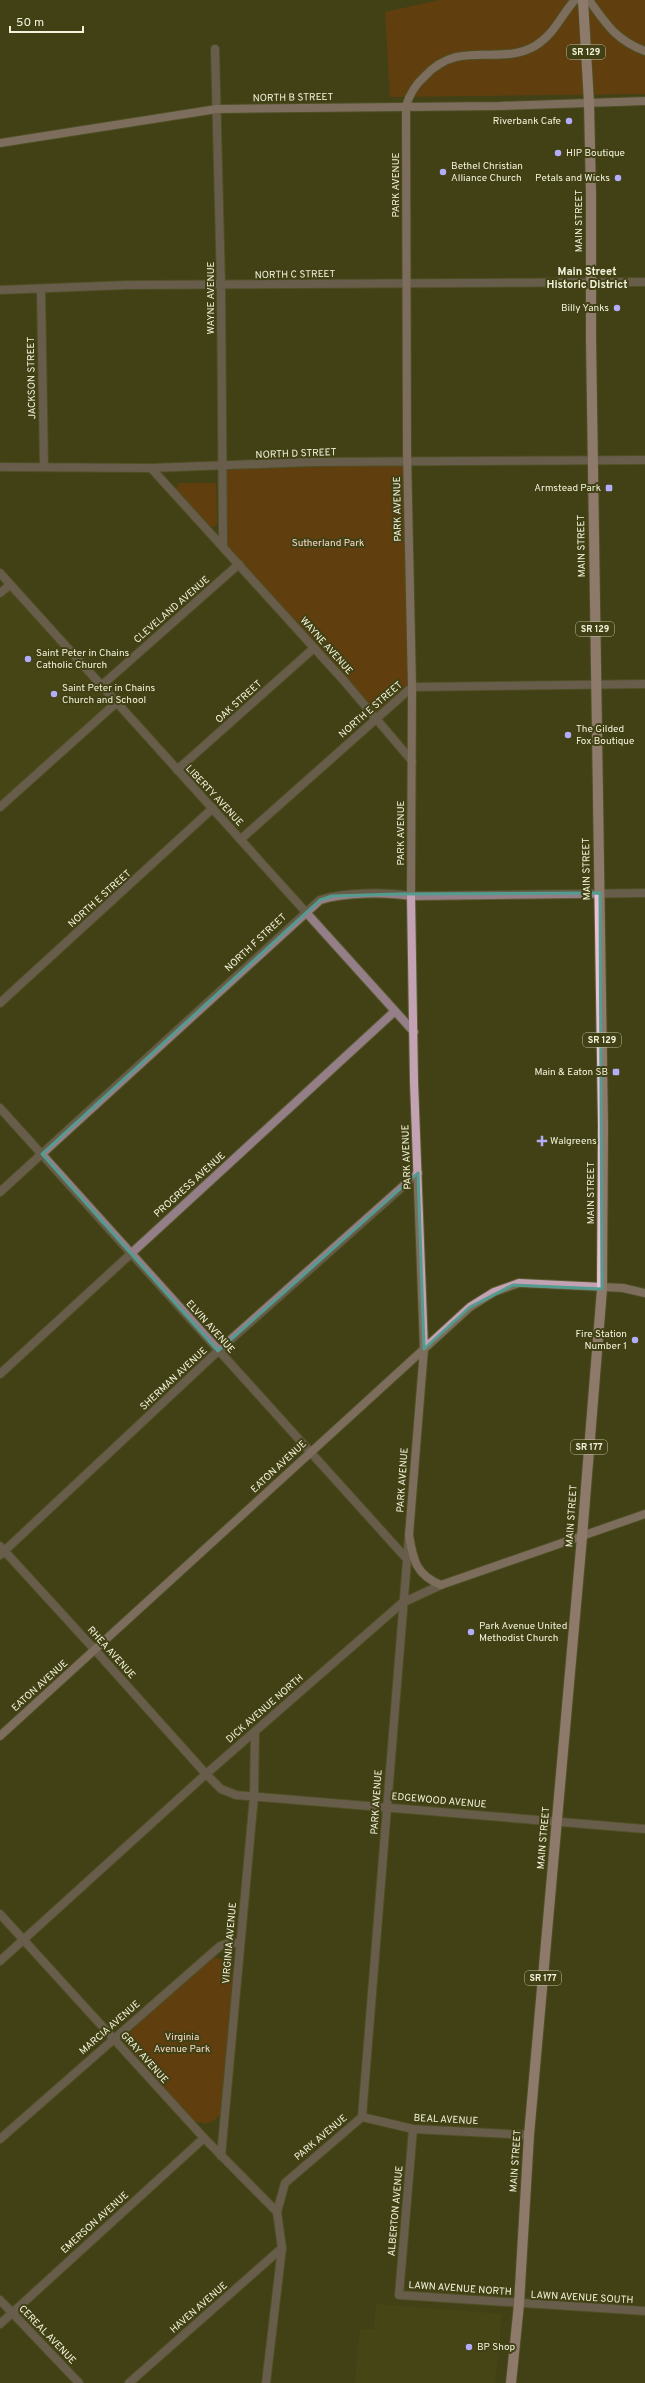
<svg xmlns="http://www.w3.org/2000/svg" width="645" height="2383" font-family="Overpass,sans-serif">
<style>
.built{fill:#4d4b16}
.green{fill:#883b05}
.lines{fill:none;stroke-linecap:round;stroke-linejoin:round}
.minor-casing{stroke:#5e5d35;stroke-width:10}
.tertiary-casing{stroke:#5e5d35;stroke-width:10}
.secondary-casing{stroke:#5e5d35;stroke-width:10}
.primary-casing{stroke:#5e5d35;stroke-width:12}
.minor{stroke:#947f89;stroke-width:8}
.tertiary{stroke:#947f89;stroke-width:8}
.secondary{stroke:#c3a3b3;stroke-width:8}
.primary{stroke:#e8bfd3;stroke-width:10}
.marked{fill:none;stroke:#539c8f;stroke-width:3;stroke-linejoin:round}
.poi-dot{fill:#b3adf9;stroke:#424115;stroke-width:1.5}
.labels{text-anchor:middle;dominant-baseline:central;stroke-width:4;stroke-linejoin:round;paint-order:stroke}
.shield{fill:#424115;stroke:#bdbea0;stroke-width:1}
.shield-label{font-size:9px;font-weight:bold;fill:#f2f3db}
.street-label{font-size:10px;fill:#f2f3db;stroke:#424115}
.poi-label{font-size:10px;fill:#f2f3db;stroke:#424115;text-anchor:start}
.park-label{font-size:10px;fill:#f8dacc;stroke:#424115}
.neighbourhood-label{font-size:11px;font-weight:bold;fill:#f2f3db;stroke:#424115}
</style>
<rect width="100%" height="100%" fill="#424115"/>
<path class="built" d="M10 585 116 703 0 807V593Z
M376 2304 502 2314 495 2383H355L360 2329H374Z"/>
<path class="green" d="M440 0H645V94L390 97 385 12Z
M407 463 412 687 376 719 223 546 221 467Z
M179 483H216L217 523 214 527 209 526 176 489Z
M218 1958 226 1961 233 1971 220 2114C212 2124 206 2125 194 2121L125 2043 127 2035 208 1960Z"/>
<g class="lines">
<g class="minor-casing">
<path id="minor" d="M215 49 221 285 223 546
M41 289 44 467
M0 290 127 285 645 282
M0 467 151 468 311 462 645 460
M151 468 345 682 412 761
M0 573 414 1032
M0 593 10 585
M101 686 239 564
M177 770 314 648
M0 807 116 703
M241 839 412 687 645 684
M0 1003 213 808
M0 1108 406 1558
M0 1192 320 900C345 892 386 892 411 896L645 893
M0 1374 395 1011
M0 1555 218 1351 418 1173
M95 1650 206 1774 221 1789 236 1795 645 1829
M0 1914 204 2138 277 2212
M0 1961 206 1774 402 1603 441 1585
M362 2117 413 2129 529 2135
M413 2129 399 2295 645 2311
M0 2139 220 1946 229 1943H239
M221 2156 254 1796 255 1731
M0 2324 204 2138
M129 2383 282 2248
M266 2383 282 2248 277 2212 285 2183 362 2117 409 1536"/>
</g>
<g class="tertiary-casing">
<path id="tertiary" d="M0 1546 95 1650
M0 2300 79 2383"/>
</g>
<g class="secondary-casing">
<path id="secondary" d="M575 0C561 15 554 35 535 46 498 67 460 38 425 76 415 85 410 93 406 106L407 452 412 687 411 896 414 1082 424 1349 409 1535C413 1560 416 1575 441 1585L645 1514
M589 0C606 24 616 40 645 51
M0 143 217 109 499 106 645 101
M0 1736 470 1307 494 1292 519 1283 623 1288 645 1293"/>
</g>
<g class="primary-casing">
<path id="primary" d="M511 2383 519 2304 529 2135 582 1537 602 1289 603 1126 591 338V194L589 103 583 0"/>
</g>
<use href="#minor" class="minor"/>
<use href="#tertiary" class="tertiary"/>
<use href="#secondary" class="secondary"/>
<use href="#primary" class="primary"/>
</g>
<path d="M0 0H645V2383H0ZM600 893 602 1289 513 1285 470 1307 424 1349 418 1173 218 1351 42 1154 320 900 332 896 399 894Z" fill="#424115" fill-opacity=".55" fill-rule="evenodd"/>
<path class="marked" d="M600 893 602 1289 513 1285 470 1307 424 1349 418 1173 218 1351 42 1154 320 900 332 896 399 894Z"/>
<g class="poi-dot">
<circle cx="569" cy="121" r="4"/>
<circle cx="558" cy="153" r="4"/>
<circle cx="443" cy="172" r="4"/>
<circle cx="618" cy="178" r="4"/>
<circle cx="617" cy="308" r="4"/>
<rect x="605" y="484" width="8" height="8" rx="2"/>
<circle cx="28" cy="659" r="4"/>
<circle cx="54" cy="694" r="4"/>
<circle cx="568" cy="735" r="4"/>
<rect x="612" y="1068" width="8" height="8" rx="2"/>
<path d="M540 1135h4v4h4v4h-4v4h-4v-4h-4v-4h4z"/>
<circle cx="635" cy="1340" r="4"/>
<circle cx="471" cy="1632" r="4"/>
<circle cx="469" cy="2347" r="4"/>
</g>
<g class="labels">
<g class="shield">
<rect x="567" y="45" width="38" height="14" rx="3"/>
<rect x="576" y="622" width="38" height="14" rx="3"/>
<rect x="583" y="1033" width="38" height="14" rx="3"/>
<rect x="571" y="1440" width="36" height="14" rx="3"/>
<rect x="525" y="1971" width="36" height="14" rx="3"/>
</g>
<g class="shield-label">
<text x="586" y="52">SR 129</text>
<text x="595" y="629">SR 129</text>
<text x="602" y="1040">SR 129</text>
<text x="589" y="1447">SR 177</text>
<text x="543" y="1978">SR 177</text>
</g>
<g class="street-label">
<text transform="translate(293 98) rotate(-1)">NORTH B STREET</text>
<text transform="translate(396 185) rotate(-90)">PARK AVENUE</text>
<text transform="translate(579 221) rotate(-90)">MAIN STREET</text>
<text transform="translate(295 275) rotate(-1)">NORTH C STREET</text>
<text transform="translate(211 298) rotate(-90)">WAYNE AVENUE</text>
<text transform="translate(32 378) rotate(-91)">JACKSON STREET</text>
<text transform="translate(296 454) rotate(-2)">NORTH D STREET</text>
<text transform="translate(398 509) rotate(-91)">PARK AVENUE</text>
<text transform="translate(582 546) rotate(-91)">MAIN STREET</text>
<text transform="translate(172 610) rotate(-41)">CLEVELAND AVENUE</text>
<text transform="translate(326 646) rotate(48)">WAYNE AVENUE</text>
<text transform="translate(239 702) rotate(-42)">OAK STREET</text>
<text transform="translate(371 710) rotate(-41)">NORTH E STREET</text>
<text transform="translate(214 796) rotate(47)">LIBERTY AVENUE</text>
<text transform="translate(401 833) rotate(-90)">PARK AVENUE</text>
<text transform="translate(587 869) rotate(-91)">MAIN STREET</text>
<text transform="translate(100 899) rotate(-42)">NORTH E STREET</text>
<text transform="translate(256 943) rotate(-43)">NORTH F STREET</text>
<text transform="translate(407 1157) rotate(-92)">PARK AVENUE</text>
<text transform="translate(190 1185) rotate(-42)">PROGRESS AVENUE</text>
<text transform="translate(591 1193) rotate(-90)">MAIN STREET</text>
<text transform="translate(210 1327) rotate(48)">ELVIN AVENUE</text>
<text transform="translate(174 1379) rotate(-43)">SHERMAN AVENUE</text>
<text transform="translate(279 1467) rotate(-43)">EATON AVENUE</text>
<text transform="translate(403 1480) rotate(-86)">PARK AVENUE</text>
<text transform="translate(572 1516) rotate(-86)">MAIN STREET</text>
<text transform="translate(111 1653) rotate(48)">RHEA AVENUE</text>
<text transform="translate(40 1686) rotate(-42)">EATON AVENUE</text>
<text transform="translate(265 1709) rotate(-41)">DICK AVENUE NORTH</text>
<text transform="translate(439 1801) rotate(5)">EDGEWOOD AVENUE</text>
<text transform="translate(377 1802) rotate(-86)">PARK AVENUE</text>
<text transform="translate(544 1838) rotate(-85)">MAIN STREET</text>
<text transform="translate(230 1943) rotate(-85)">VIRGINIA AVENUE</text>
<text transform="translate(110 2028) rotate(-41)">MARCIA AVENUE</text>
<text transform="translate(144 2058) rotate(48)">GRAY AVENUE</text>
<text transform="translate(446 2120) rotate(3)">BEAL AVENUE</text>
<text transform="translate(321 2138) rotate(-40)">PARK AVENUE</text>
<text transform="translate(516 2161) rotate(-86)">MAIN STREET</text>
<text transform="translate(396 2211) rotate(-85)">ALBERTON AVENUE</text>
<text transform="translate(95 2223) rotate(-42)">EMERSON AVENUE</text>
<text transform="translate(460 2289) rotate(4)">LAWN AVENUE NORTH</text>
<text transform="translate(582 2298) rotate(3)">LAWN AVENUE SOUTH</text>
<text transform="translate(199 2308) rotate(-41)">HAVEN AVENUE</text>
<text transform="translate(47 2335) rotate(46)">CEREAL AVENUE</text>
</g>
<g class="poi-label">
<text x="561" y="121" text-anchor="end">Riverbank Cafe</text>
<text x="566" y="153">HIP Boutique</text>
<text x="451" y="166">Bethel Christian<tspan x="451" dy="12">Alliance Church</tspan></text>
<text x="610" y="178" text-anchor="end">Petals and Wicks</text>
<text x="609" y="308" text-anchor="end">Billy Yanks</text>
<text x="601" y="488" text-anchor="end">Armstead Park</text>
<text x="36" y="653">Saint Peter in Chains<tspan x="36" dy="12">Catholic Church</tspan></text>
<text x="62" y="688">Saint Peter in Chains<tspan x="62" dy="12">Church and School</tspan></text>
<text x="576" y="729">The Gilded<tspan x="576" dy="12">Fox Boutique</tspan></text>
<text x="608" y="1072" text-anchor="end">Main &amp; Eaton SB</text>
<text x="550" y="1141">Walgreens</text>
<text x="627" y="1334" text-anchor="end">Fire Station<tspan x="627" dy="12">Number 1</tspan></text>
<text x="479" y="1626">Park Avenue United<tspan x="479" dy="12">Methodist Church</tspan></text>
<text x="477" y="2347">BP Shop</text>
</g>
<g class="park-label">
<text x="328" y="543">Sutherland Park</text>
<text x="182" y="2037">Virginia<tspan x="182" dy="12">Avenue Park</tspan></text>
</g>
<g class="neighbourhood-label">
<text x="587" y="272">Main Street<tspan x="587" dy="13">Historic District</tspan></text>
</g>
</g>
<path d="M10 26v6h73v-6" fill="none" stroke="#f2f3db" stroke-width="2"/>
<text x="16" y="26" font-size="12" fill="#f2f3db" stroke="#424115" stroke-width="3" paint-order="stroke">50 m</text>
</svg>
